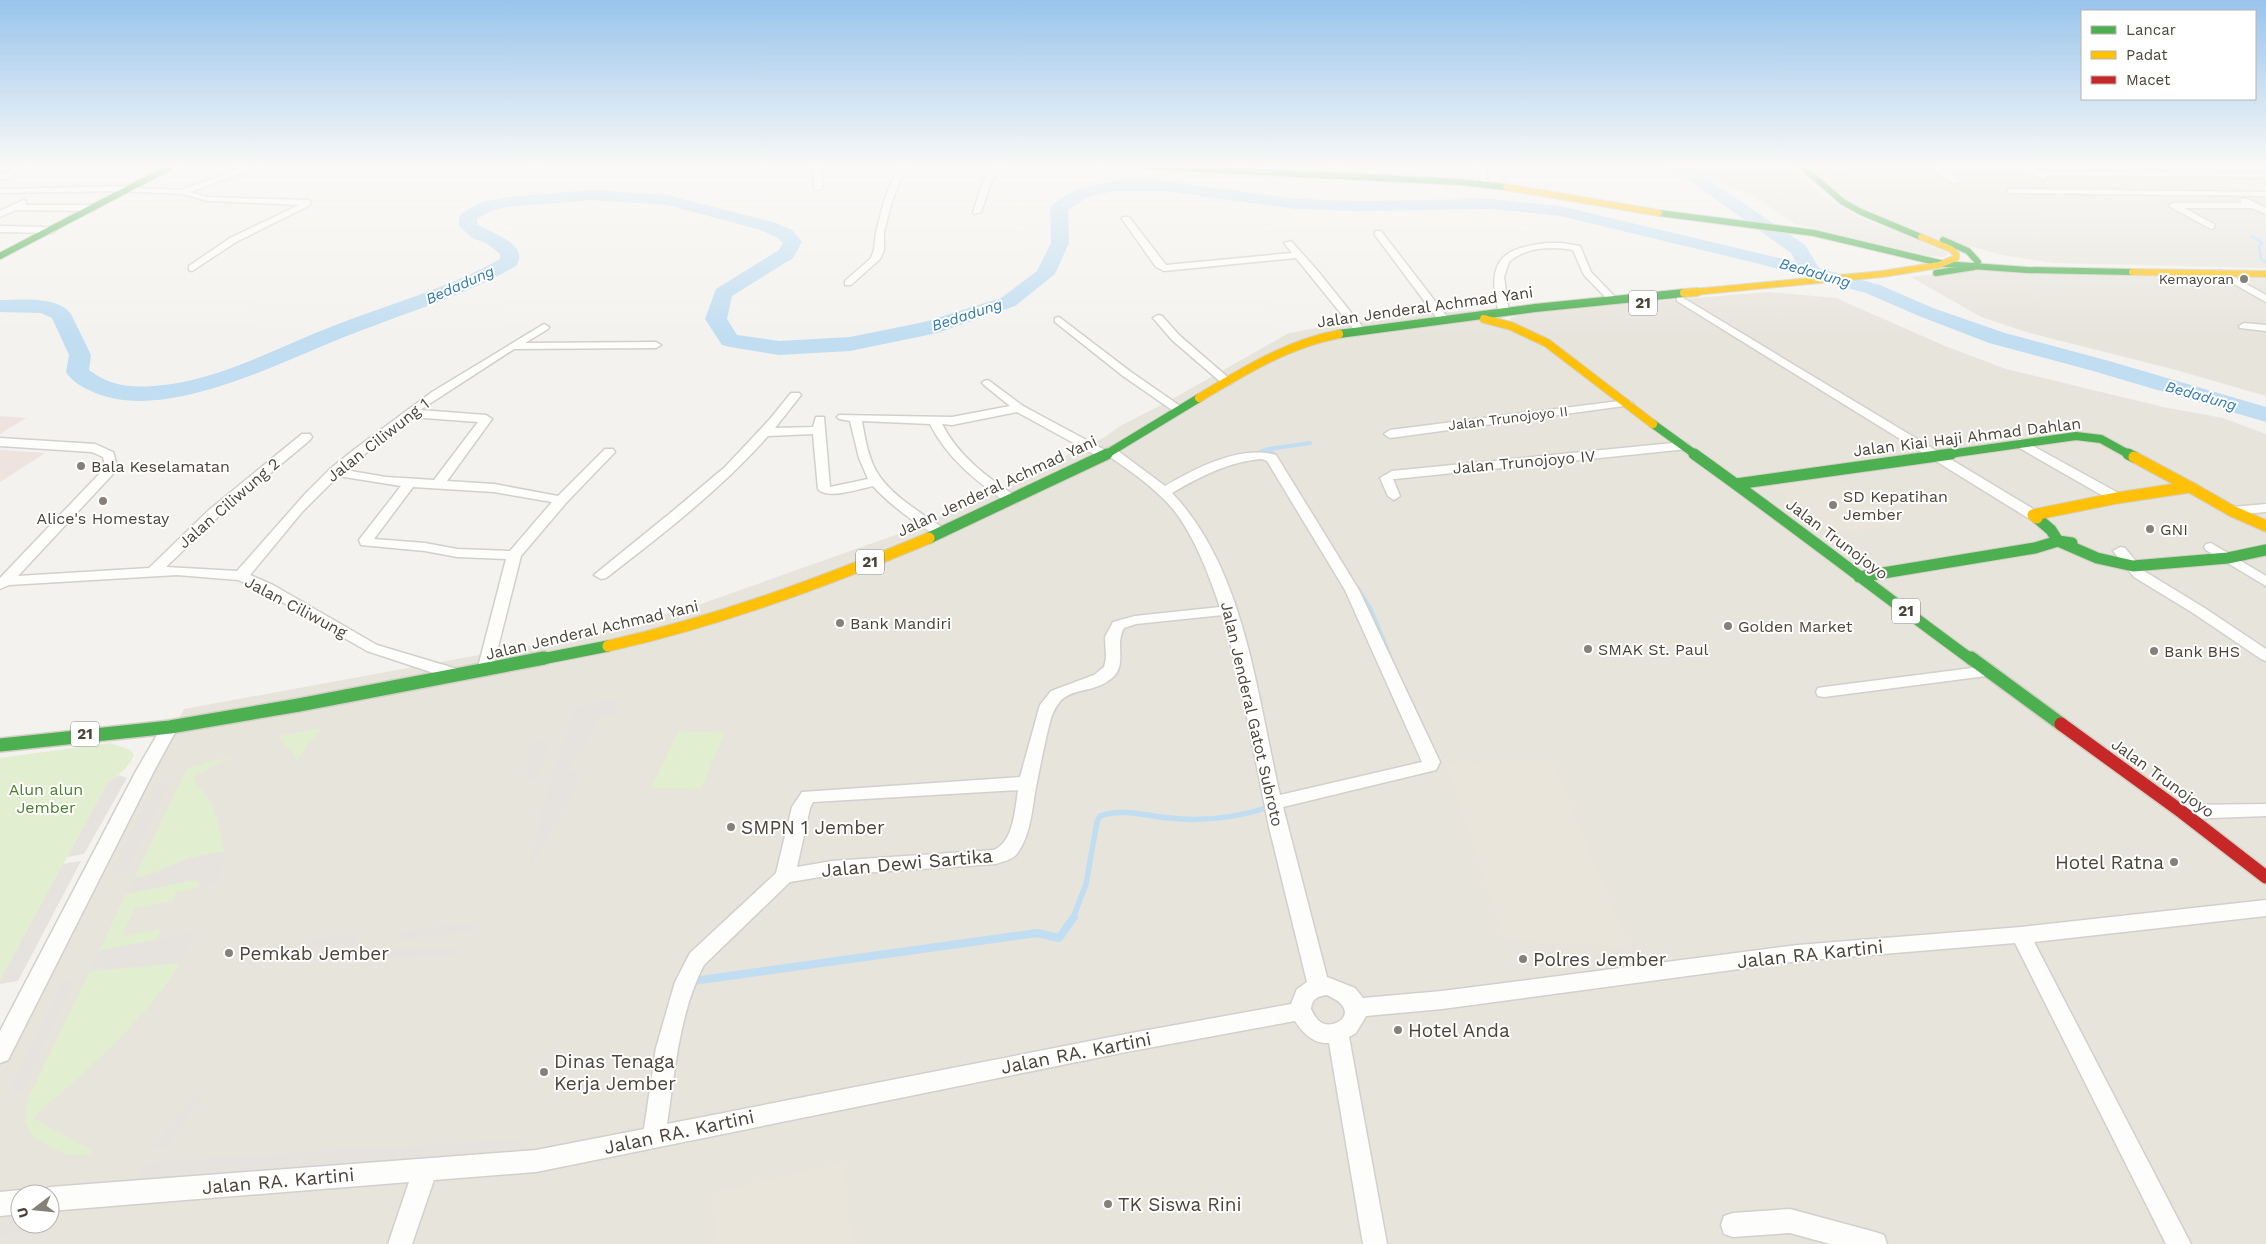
<svg xmlns="http://www.w3.org/2000/svg" width="2266" height="1244" font-family="'Work Sans',sans-serif">
<style>
.residential{fill:#e7e4dc;fill-rule:evenodd}
.education{fill:#eae5da}
.medical{fill:#eee3df}
.green{fill:#e1eecf}
.parking{fill:#e6e3df}
.lines{fill:none;stroke-linecap:round;stroke-linejoin:round}
.stream-far4{stroke:#c0ddf1;stroke-width:3}
.stream-far3{stroke:#c0ddf1;stroke-width:4}
.stream-far2{stroke:#c0ddf1;stroke-width:4.5}
.stream-far1{stroke:#c0ddf1;stroke-width:5.5}
.stream{stroke:#c0ddf1;stroke-width:8}
.river{fill:#c0ddf1;fill-rule:evenodd}
.street-casing{stroke:#d2d0cb;stroke-width:3}
.fast-far3-casing{stroke:#d3cfc5;stroke-width:8}
.fast-far2-casing{stroke:#d3cfc5;stroke-width:10}
.fast-far1-casing{stroke:#d3cfc5;stroke-width:13}
.fast-casing{stroke:#d3cfc5;stroke-width:16}
.slow-far2-casing{stroke:#d3cfc5;stroke-width:8}
.slow-far1-casing{stroke:#d3cfc5;stroke-width:10}
.slow-casing{stroke:#d3cfc5;stroke-width:13}
.jam-casing{stroke:#d3cfc5;stroke-width:16}
.street{fill:#fdfdfc;fill-rule:evenodd}
.fast-far3{stroke:#4caf50;stroke-width:6}
.fast-far2{stroke:#4caf50;stroke-width:8}
.fast-far1{stroke:#4caf50;stroke-width:11}
.fast{stroke:#4caf50;stroke-width:13}
.slow-far2{stroke:#ffc107;stroke-width:6}
.slow-far1{stroke:#ffc107;stroke-width:8}
.slow{stroke:#ffc107;stroke-width:11}
.jam{stroke:#c62828;stroke-width:13}
.poi-dot{fill:#868178;stroke:#fff;stroke-width:2}
.labels{text-anchor:middle;dominant-baseline:central;stroke-width:4;stroke-linejoin:round;paint-order:stroke}
.far-poi-label{font-size:14px;fill:#4b4439;stroke:#fff;text-anchor:end}
.far-street-label{font-size:14px;fill:#4b4439;stroke:#fff}
.far-water-label{font-size:15px;font-style:italic;fill:#2e7ab2;stroke:#fff}
.shield{fill:#fff;stroke:#817c74;stroke-width:1}
.shield-label{font-size:15px;font-weight:bold;fill:#4b4439}
.street-label{font-size:16px;fill:#4b4439;stroke:#fff}
.poi-label{font-size:16px;fill:#4b4439;stroke:#fff;text-anchor:start}
.park-label{font-size:16px;fill:#4a7f2a;stroke:#fff}
.near-poi-label{font-size:19px;fill:#4b4439;stroke:#fff;text-anchor:start}
.near-street-label{font-size:19px;fill:#4b4439;stroke:#fff}
</style>
<rect width="100%" height="100%" fill="#f4f2ee"/>
<path class="residential" d="M1684 164H1788L1825 198 1861 218 1912 237 1949 254 1942 257 1924 255 1795 224 1754 196 1688 169Z
M1804 164H2266V268L2053 263 2003 255 1930 236 1848 202Z
M1969 270 2266 277V396L2176 370 2030 333 1981 317 1911 277Z
M1770 292 1836 298 1945 346 2006 369 2163 407 2223 418 2266 434V1244H0V1057L184 709 598 633 701 604 918 527 1105 437 1120 426 1167 402 1289 333 1346 323 1459 311 1499 310 1508 332 1511 318 1531 311ZM20 1194H50V1224H20Z"/>
<path class="education" d="M1833 477 1897 524 1833 534 1772 486Z
M1552 760 1629 947 1505 941 1446 762Z
M845 1162 851 1244H714L713 1192Z"/>
<path class="medical" d="M0 416 26 418 0 434Z
M0 450 45 453 0 482Z"/>
<path class="green" d="M322 728 297 759 278 736Z
M678 731 725 733 701 789 651 788Z
M110 743 131 750 134 755C129 767 119 775 108 782L0 980V758Z
M233 756 193 777 214 808 225 852C191 852 166 872 134 878L187 768Z
M194 880 198 881 200 887 176 892 173 901 135 908 122 936 161 929 156 940 99 951 126 894Z
M180 963C142 1025 86 1070 33 1118L93 1151 91 1154 66 1155 34 1138 24 1120 28 1098 90 971Z"/>
<path class="parking" d="M624 698 614 716H601L569 770 579 771 575 778 581 779 529 871 540 816 572 715 577 707Z
M546 739 549 742 537 779 527 780 529 744Z
M119 775 127 778 84 854 67 857 108 782Z
M171 781 127 871 110 874 156 784Z
M225 852 220 883 200 887 198 881 194 880 126 894 134 878 152 875 189 858Z
M81 861 18 981 0 984V980L63 864Z
M473 923 470 932 398 940 401 931Z
M199 931 180 963 90 971 99 951Z
M358 934 354 944 305 949 309 939Z
M459 948 455 956 318 962 323 953Z
M76 979 23 1092 7 1095 61 982Z
M197 1093H203L169 1147 149 1149Z
M525 1139 519 1155 136 1179 146 1162Z
M60 1211 53 1225 0 1236V1223L20 1219V1224H50V1213Z"/>
<g class="lines">
<path class="stream-far4" d="M2252 236 2262 243 2259 246 2261 259 2266 262"/>
<path class="stream-far3" d="M1269 449 1274 455
M1251 455 1269 449 1310 443"/>
<path class="stream-far2" d="M1273 454 1277 459
M1251 455 1255 454
M1358 589 1371 610 1389 654"/>
<path class="stream-far1" d="M1073 918 1086 884 1097 822 1100 816C1123 808 1146 816 1170 818 1203 822 1238 817 1270 807"/>
<path class="stream" d="M693 981 1037 933 1059 938 1074 917"/>
<path class="river" d="M1661 164H1682L1699 173 1805 245 1819 268 1880 285 1933 308 2005 333 2109 361 2266 407V422L2093 371 1989 343 1919 316 1866 293 1760 264 1560 216 1491 209 1358 211 1296 209 1165 191H1114L1088 197 1068 210 1069 243 1055 274 1015 306 937 333 850 351 779 355 730 347 722 345 705 319 716 289 779 250 783 243 778 238 761 230 667 205 591 200 508 207 491 211 477 219V224C490 233 531 244 516 266 464 296 407 312 352 334 283 360 161 427 89 390 80 386 71 380 66 372L69 355 52 318 41 313 0 312V300C20 300 57 295 71 314L91 355 89 370C109 385 128 388 153 386 216 382 276 348 333 326 389 304 447 289 500 259V254L486 243 472 238 459 226V217L462 213 479 203 508 197 591 190 667 195 773 222 792 230 802 242 793 258 732 296 727 319 737 335 779 341 850 337 924 322 1001 298 1037 271 1051 243 1050 208 1053 204 1076 189 1114 181H1165L1296 199 1358 201 1491 199 1560 206 1796 262 1791 253 1687 179 1663 167Z"/>
<g class="street-casing">
<path id="street" d="M27 164 28 168 5 179H0V175L13 169H0V165Z
M253 164H265L190 192 208 197 307 200 310 201V205L236 242 192 271 189 270V266L230 238 299 205 208 201 182 194 121 191 0 193V189L130 186 134 188 181 190Z
M529 164H540L536 166Z
M813 164H821L822 188 818 190 814 188Z
M899 164H907L892 201 884 232V250L880 259 851 285H845V281L871 258 874 250 876 232 884 201Z
M997 164H1005L992 180 981 212 974 214 973 212 984 179Z
M1267 164H1275V175H1269Z
M1331 164H1339L1341 178H1335Z
M1478 164H1486L1488 186 1481 184Z
M1933 164 1961 181 1954 183 1929 168 1803 170 1799 168 1803 166Z
M2016 164H2026L2036 171 2266 173V177L2044 175 2047 178 2043 180Z
M2008 189 2266 192V196L2011 193H2008Z
M2241 199H2247L2266 208V214L2252 208H2184L2214 224V228L2211 229 2169 206 2173 203H2241Z
M23 200 26 201V205H93L97 208 93 211 16 210 0 217V211Z
M1123 217H1129L1166 265 1292 253 1284 243 1291 241 1317 270 1365 330 1360 333 1356 332 1296 258 1164 271 1156 267 1122 219Z
M0 226 52 227 56 230 52 233 0 232Z
M1375 231H1381L1448 318V322H1440L1375 235Z
M1547 243H1562L1580 246 1591 272 1616 298V302H1610L1584 275 1573 250C1552 246 1525 247 1509 262L1504 277 1509 313 1504 316 1500 315C1497 308 1496 300 1495 293 1490 253 1514 247 1547 243Z
M2221 270 2266 295V302L2218 275V271Z
M1680 296 2038 512 2040 515 2038 518H2028L1677 301V297Z
M1158 315 1162 316 1180 336 1231 380 1233 382 1231 384H1223L1172 340 1153 318Z
M1059 317 1131 372 1183 408 1185 410 1183 412H1175L1123 376 1055 322V318Z
M2244 323 2266 325V331L2240 328 2239 326Z
M544 324 549 327 548 329 525 343 656 342 661 345 656 348 514 349 420 410 486 415 492 419 447 481 494 484 558 496 605 449H613L615 452 566 503 521 556 491 675H479L477 671 506 559 457 557 425 551 361 545 359 540 401 486 338 476 302 512 250 575 273 585 377 645 464 671 466 675 464 679H452L367 651 263 591 238 580 177 575 9 585 0 589V578L102 471 105 465 103 457 92 452 0 446V438L95 444 113 452 117 465 112 475 18 576 149 568 209 510 302 434H310L312 437 310 440 219 516 166 567 237 571 305 494 330 469 355 449 432 392ZM411 417 478 422 434 480 386 477 345 470ZM413 487 494 492 552 502 510 551 457 549 425 543 374 539Z
M988 380 1023 406 1105 450 1110 447 1114 448 1165 486C1196 468 1240 445 1276 455L1359 590 1440 762 1436 770 1283 807 1327 977 1355 988 1363 998 1442 991 1798 945 2021 927 2266 900V916L2034 942 2191 1244H2166L2015 943 1798 961 1442 1009 1366 1016 1356 1033 1349 1037 1387 1244H1363L1329 1043C1313 1044 1303 1033 1295 1021L1126 1052 536 1172 434 1180 412 1244H388L409 1182 50 1211V1194H40L41 1191 50 1187 536 1150 644 1129 656 1048 675 982 690 953 776 873 792 807 802 792 1020 777 1040 705 1051 691 1094 675 1104 667 1106 658 1105 637 1113 622 1135 616 1220 607C1208 573 1195 537 1173 509 1155 488 1132 472 1110 457L1101 458 1017 412 952 425 942 424C959 457 986 476 1017 497L1019 500 1017 503H1007C975 480 948 459 930 424L862 421C865 439 869 462 880 477 896 499 923 514 946 530L948 533 946 536C931 539 883 498 873 486 859 489 827 500 818 489L813 434 768 436C720 490 663 534 606 578L601 579 594 575 674 510 725 467 770 419 791 393H799L801 395 775 428 813 427 816 417H824L830 487 868 479 859 458 850 421 839 419 837 417 839 415 952 417 1010 406 984 385 982 383 984 381ZM1262 459 1267 461 1345 590 1422 762 1280 795C1257 696 1245 569 1172 493 1199 477 1230 461 1262 459ZM1223 615 1238 673 1269 827 1307 982 1297 989 1291 1004 1126 1034 667 1124C675 1071 679 1013 704 965L790 882 832 875 995 864C1002 862 1011 860 1016 855 1032 835 1032 805 1037 782 1041 762 1045 741 1050 722 1062 680 1087 699 1112 678 1128 664 1114 645 1124 628L1136 624ZM1018 790C1015 809 1014 841 994 850L832 861 797 867 810 808 813 802ZM1327 995C1366 1012 1331 1034 1318 1020 1315 1017 1313 1013 1311 1009 1312 999 1317 996 1327 995Z
M1627 400 1633 403 1631 405 1390 438 1384 434 1390 430Z
M2020 439 2122 495 2124 498 2122 501H2112L2016 446 2014 443Z
M1683 442 1687 443 1689 446 1687 449 1395 479H1393L1400 496 1394 500 1388 496 1380 478 1392 471Z
M2266 504V512L2232 515 2225 511 2232 507Z
M2211 543 2266 576V586L2206 550 2204 547 2206 544Z
M2120 547 2125 548 2144 571 2203 607 2266 649V661L2261 659 2193 613 2134 577 2113 551Z
M1988 666 1994 667 1996 671 1994 675 1824 697 1818 696 1816 692 1818 688 1824 687Z
M170 721 176 723 178 727 154 771 8 1060 0 1063V1031L136 771 164 723Z
M2266 804V816L2185 819 2179 817 2176 812 2179 807 2185 805Z
M20 1190 29 1194H20V1214L0 1216V1192Z
M1790 1209 1875 1232 1884 1235 1887 1244H1830L1790 1233 1733 1237 1724 1234 1721 1225 1724 1216 1733 1213Z"/>
</g>
<g class="fast-far3-casing">
<path id="fast-far3" d="M1103 164 1460 182 1506 187
M1799 164 1843 202 1861 212 1921 237
M1659 213 1814 233 1944 264 2027 270 2132 272
M0 256 176 164
M1936 273 1974 267 1978 262 1968 251 1943 240"/>
</g>
<g class="fast-far2-casing">
<path id="fast-far2" d="M1339 334 1535 308 1684 293
M1653 424 1696 455
M1105 455 1199 398
M1942 455 2076 436 2101 439 2130 455"/>
</g>
<g class="fast-far1-casing">
<path id="fast-far1" d="M1694 454C1788 521 1879 592 1972 660
M2128 454 2134 457
M1736 484 1951 454
M2037 518 2051 530 2058 541 2097 558 2133 566 2228 558 2266 550
M929 538 1107 454
M1859 577 2035 548 2058 541 2072 543
M537 660 608 646"/>
</g>
<g class="fast-casing">
<path id="fast" d="M1971 658 2061 724
M0 745 170 727 299 705 544 658"/>
</g>
<g class="slow-far2-casing">
<path id="slow-far2" d="M1506 187 1659 213
M2132 272 2266 274
M1684 293 1882 274 1939 265 1956 258V254L1951 249 1921 237"/>
</g>
<g class="slow-far1-casing">
<path id="slow-far1" d="M1684 293 1697 292
M1484 319 1511 326 1547 343 1653 424
M1199 398C1244 371 1287 344 1339 334"/>
</g>
<g class="slow-casing">
<path id="slow" d="M2134 457 2190 487
M2037 518 2033 515 2117 498 2190 487 2232 511 2266 526
M608 646C719 621 824 582 929 538"/>
</g>
<g class="jam-casing">
<path id="jam" d="M2061 724 2182 812 2266 877"/>
</g>
<use href="#street" class="street"/>
<use href="#fast-far3" class="fast-far3"/>
<use href="#fast-far2" class="fast-far2"/>
<use href="#fast-far1" class="fast-far1"/>
<use href="#fast" class="fast"/>
<use href="#slow-far2" class="slow-far2"/>
<use href="#slow-far1" class="slow-far1"/>
<use href="#slow" class="slow"/>
<use href="#jam" class="jam"/>
</g>
<linearGradient id="sky" x2="0" y2="1"><stop stop-color="#98c4ec"/><stop offset="0.49" stop-color="#faf9f7"/><stop offset="1" stop-color="#faf9f7" stop-opacity="0"/></linearGradient>
<rect width="2266" height="338" fill="url(#sky)"/>
<g class="poi-dot">
<circle cx="2244" cy="279" r="5"/>
<circle cx="81" cy="466" r="5"/>
<circle cx="103" cy="501" r="5"/>
<circle cx="1833" cy="505" r="5"/>
<circle cx="2150" cy="529" r="5"/>
<circle cx="840" cy="623" r="5"/>
<circle cx="1728" cy="626" r="5"/>
<circle cx="1588" cy="649" r="5"/>
<circle cx="2154" cy="651" r="5"/>
<circle cx="731" cy="827" r="5"/>
<circle cx="2174" cy="862" r="5"/>
<circle cx="229" cy="953" r="5"/>
<circle cx="1523" cy="959" r="5"/>
<circle cx="1398" cy="1030" r="5"/>
<circle cx="544" cy="1072" r="5"/>
<circle cx="1108" cy="1204" r="5"/>
</g>
<g class="labels">
<g class="far-poi-label">
<text x="2234" y="279">Kemayoran</text>
</g>
<g class="far-street-label">
<text transform="translate(1508 418) rotate(-7)">Jalan Trunojoyo II</text>
</g>
<g class="far-water-label">
<text transform="translate(1815 273) rotate(16)">Bedadung</text>
<text transform="translate(460 285) rotate(-24)">Bedadung</text>
<text transform="translate(967 315) rotate(-18)">Bedadung</text>
<text transform="translate(2201 396) rotate(16)">Bedadung</text>
</g>
<g class="shield">
<rect x="1629" y="290.5" width="28" height="25" rx="4"/>
<rect x="856" y="549.5" width="28" height="25" rx="4"/>
<rect x="1892" y="598.5" width="28" height="25" rx="4"/>
<rect x="71" y="721.5" width="28" height="25" rx="4"/>
</g>
<g class="shield-label">
<text x="1643" y="303">21</text>
<text x="870" y="562">21</text>
<text x="1906" y="611">21</text>
<text x="85" y="734">21</text>
</g>
<g class="street-label">
<text transform="translate(1425 307) rotate(-8)">Jalan Jenderal Achmad Yani</text>
<text transform="translate(1967 437) rotate(-7)">Jalan Kiai Haji Ahmad Dahlan</text>
<text transform="translate(378 440) rotate(-38)">Jalan Ciliwung 1</text>
<text transform="translate(1524 462) rotate(-5)">Jalan Trunojoyo IV</text>
<text transform="translate(997 486) rotate(-25)">Jalan Jenderal Achmad Yani</text>
<text transform="translate(229 503) rotate(-41)">Jalan Ciliwung 2</text>
<text transform="translate(1837 539) rotate(37)">Jalan Trunojoyo</text>
<text transform="translate(296 607) rotate(28)">Jalan Ciliwung</text>
<text transform="translate(592 630) rotate(-13)">Jalan Jenderal Achmad Yani</text>
<text transform="translate(1252 714) rotate(77)">Jalan Jenderal Gatot Subroto</text>
<text transform="translate(2163 778) rotate(36)">Jalan Trunojoyo</text>
</g>
<g class="poi-label">
<text x="91" y="466">Bala Keselamatan</text>
<text x="1843" y="496">SD Kepatihan<tspan x="1843" dy="18">Jember</tspan></text>
<text x="103" y="518" text-anchor="middle">Alice's Homestay</text>
<text x="2160" y="529">GNI</text>
<text x="850" y="623">Bank Mandiri</text>
<text x="1738" y="626">Golden Market</text>
<text x="1598" y="649">SMAK St. Paul</text>
<text x="2164" y="651">Bank BHS</text>
</g>
<g class="park-label">
<text x="46" y="789">Alun alun<tspan x="46" dy="18">Jember</tspan></text>
</g>
<g class="near-poi-label">
<text x="741" y="827">SMPN 1 Jember</text>
<text x="2164" y="862" text-anchor="end">Hotel Ratna</text>
<text x="239" y="953">Pemkab Jember</text>
<text x="1533" y="959">Polres Jember</text>
<text x="1408" y="1030">Hotel Anda</text>
<text x="554" y="1061">Dinas Tenaga<tspan x="554" dy="22">Kerja Jember</tspan></text>
<text x="1118" y="1204">TK Siswa Rini</text>
</g>
<g class="near-street-label">
<text transform="translate(907 863) rotate(-5)">Jalan Dewi Sartika</text>
<text transform="translate(1810 954) rotate(-6)">Jalan RA Kartini</text>
<text transform="translate(1076 1053) rotate(-11)">Jalan RA. Kartini</text>
<text transform="translate(679 1132) rotate(-12)">Jalan RA. Kartini</text>
<text transform="translate(278 1181) rotate(-5)">Jalan RA. Kartini</text>
</g>
</g>
<rect x="2081" y="10" width="175" height="90" fill="#ffffff" stroke="#b7b4b0"/>
<rect x="2091" y="26" width="25" height="8" fill="#4caf50" stroke="#b7b4b0"/>
<text x="2126" y="35" font-size="15" fill="#4b4439">Lancar</text>
<rect x="2091" y="51" width="25" height="8" fill="#ffc107" stroke="#b7b4b0"/>
<text x="2126" y="60" font-size="15" fill="#4b4439">Padat</text>
<rect x="2091" y="76" width="25" height="8" fill="#c62828" stroke="#b7b4b0"/>
<text x="2126" y="85" font-size="15" fill="#4b4439">Macet</text>
<g transform="translate(35 1209) rotate(254)"><circle r="24" fill="#ffffff" stroke="#b7b4b0"/>
<path d="M0-4L9 19L0 12L-9 19Z" fill="#868178"/>
<text y="-8" font-size="14" font-weight="bold" text-anchor="middle" fill="#4b4439">U</text>
</g>
</svg>
